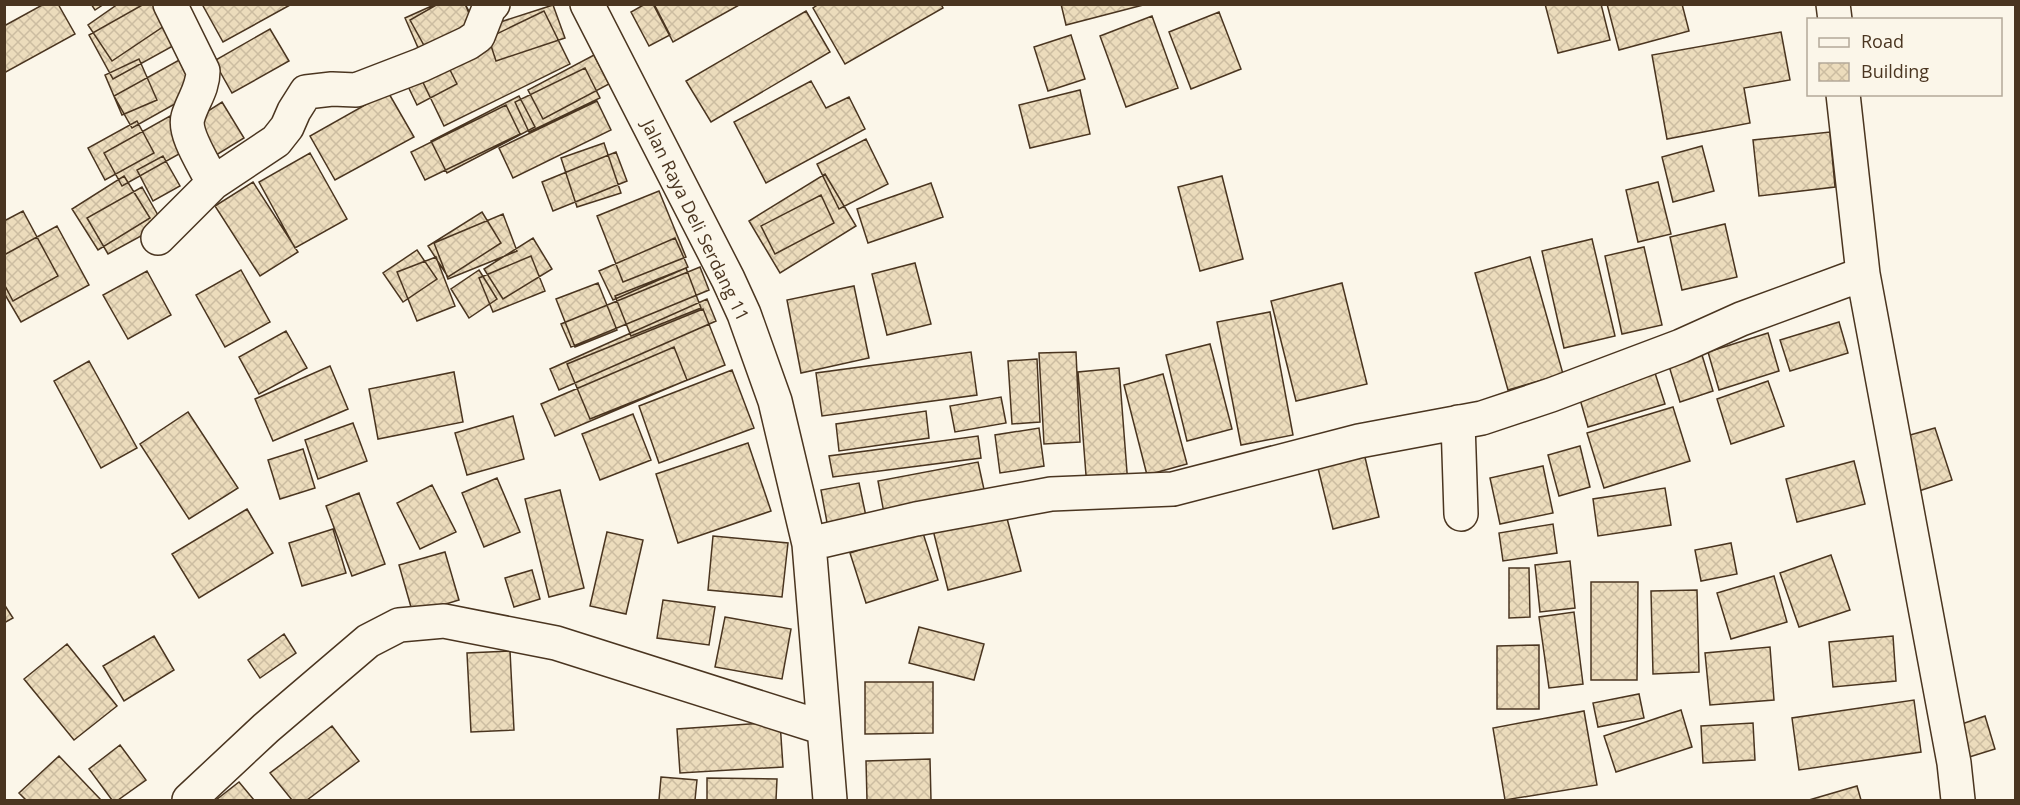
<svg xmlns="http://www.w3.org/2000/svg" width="2020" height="805" font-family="'Open Sans',sans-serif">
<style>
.building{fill:url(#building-cross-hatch);stroke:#4a3520;stroke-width:1.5}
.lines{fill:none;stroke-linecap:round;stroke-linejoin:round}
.minor-casing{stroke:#4a3520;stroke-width:36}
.minor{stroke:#fbf6e9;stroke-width:33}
.labels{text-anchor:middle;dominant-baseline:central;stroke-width:4.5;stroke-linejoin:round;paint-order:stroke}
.street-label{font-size:18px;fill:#4a3520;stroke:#fbf6e9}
</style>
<defs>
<pattern id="building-cross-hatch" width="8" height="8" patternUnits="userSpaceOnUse" patternTransform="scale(1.5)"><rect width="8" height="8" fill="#ecdcbc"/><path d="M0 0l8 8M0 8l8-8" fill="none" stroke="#ccbda1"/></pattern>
</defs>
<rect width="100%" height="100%" fill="#fbf6e9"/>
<path class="building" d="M44 4H58L75 34 4 73V26Z
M91 4H104L95 10Z
M118 4H158L170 22 112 61 88 25Z
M144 4H163L182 41 113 79 89 35Z
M202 4H289L290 5 223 42Z
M436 4H465L474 25 419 50 405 18Z
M438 4H465L480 31 431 58 410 20Z
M645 4H654L670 35 649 46 631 12Z
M653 4H741L673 42Z
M819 4H941L943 8 845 64 813 8Z
M1061 4H1147L1066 25Z
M1545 4H1601L1610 40 1558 53Z
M1607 4H1682L1689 31 1619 50Z
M553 5 565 38 496 61 485 27Z
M544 11 570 64 444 126 418 72Z
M806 11 830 52 711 122 686 81Z
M1219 12 1241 69 1191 89 1169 32Z
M1152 16 1178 88 1126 107 1100 36Z
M270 29 289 61 232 93 214 61Z
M1781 32 1790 80 1744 88 1750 123 1667 139 1652 55Z
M1071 35 1085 79 1048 91 1034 47Z
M594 55 609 84 543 119 528 90Z
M444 58 457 84 417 105 404 78Z
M139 59 157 100 122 115 105 75Z
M181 59 198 91 132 128 114 96Z
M585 68 600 98 529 132 515 102Z
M811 81 826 108 849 97 865 129 766 183 734 122Z
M1080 90 1090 134 1030 148 1019 105Z
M388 92 414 137 335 180 310 136Z
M519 96 535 127 447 173 431 141Z
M597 101 611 130 513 178 499 148Z
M222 102 244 138 213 157 191 122Z
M506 105 520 134 425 180 411 152Z
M170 116 188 149 122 186 104 153Z
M137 121 154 153 105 180 88 148Z
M1830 132 1835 187 1759 196 1753 140Z
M866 139 888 184 839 209 817 164Z
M604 143 621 193 577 207 561 158Z
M1702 146 1714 191 1673 202 1662 157Z
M616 152 627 181 553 211 542 182Z
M310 153 347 219 295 248 259 182Z
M163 156 180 186 153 201 137 170Z
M825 174 856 226 780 273 749 221Z
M124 176 150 218 98 250 72 209Z
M1222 176 1243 259 1200 271 1178 187Z
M253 182 298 252 260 276 215 206Z
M1658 182 1671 234 1638 242 1626 190Z
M931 183 943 217 868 243 857 209Z
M142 187 163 224 108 254 87 218Z
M659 191 686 257 623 282 597 216Z
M821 195 834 223 775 254 761 226Z
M23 211 58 276 13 301 4 284V221Z
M482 212 501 243 448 277 428 246Z
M503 214 517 251 448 279 434 243Z
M1725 224 1737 277 1682 290 1670 237Z
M57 226 89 285 21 322 4 293V255Z
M533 238 552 269 503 299 484 269Z
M675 238 688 267 613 300 599 271Z
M1592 239 1615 336 1564 348 1542 251Z
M1644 247 1662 325 1622 334 1605 256Z
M417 250 437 279 403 302 383 273Z
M531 256 545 291 493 312 479 278Z
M436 257 455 306 417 321 397 272Z
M1530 257 1563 374 1508 390 1475 273Z
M915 263 931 324 887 335 872 274Z
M700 267 709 290 571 347 561 324Z
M686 268 701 308 631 336 615 296Z
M241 270 270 322 225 347 196 295Z
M479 270 497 299 469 318 451 289Z
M147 271 171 315 128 339 103 295Z
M598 283 617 330 575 347 556 299Z
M1342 283 1367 384 1296 401 1271 301Z
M854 286 869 358 801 373 787 300Z
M707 299 716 321 559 390 550 369Z
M703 309 725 365 590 419 567 364Z
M1270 312 1293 435 1241 445 1217 322Z
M1839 322 1848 353 1790 371 1780 340Z
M286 331 307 368 259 394 239 357Z
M1768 333 1779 371 1719 390 1708 352Z
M1210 344 1232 429 1187 441 1166 355Z
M674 347 687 380 555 436 541 404Z
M971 352 977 395 822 416 816 373Z
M1076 352 1080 442 1044 444 1039 353Z
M1702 355 1713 391 1680 402 1669 366Z
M1037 359 1040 422 1012 424 1008 361Z
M89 361 137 448 101 468 54 381Z
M330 366 348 409 273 441 255 399Z
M1119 368 1128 485 1087 488 1078 372Z
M732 370 754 428 659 463 639 406Z
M454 372 463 422 378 439 369 389Z
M1655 373 1665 404 1588 427 1579 396Z
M1163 374 1187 464 1147 475 1124 385Z
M1768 381 1784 426 1731 444 1717 399Z
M1001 397 1006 423 955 432 950 406Z
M1673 407 1690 461 1604 488 1587 433Z
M926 411 929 438 839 451 836 424Z
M188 412 238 488 189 519 140 444Z
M633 414 651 460 600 480 582 434Z
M513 416 524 459 467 475 455 433Z
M353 423 367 461 318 479 305 440Z
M1039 428 1044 466 1000 473 995 435Z
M1935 428 1952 480 1919 491 1903 437Z
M978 436 981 458 833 477 829 456Z
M748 443 771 511 678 543 656 474Z
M1580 446 1590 487 1559 496 1548 455Z
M303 449 315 488 280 499 268 460Z
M1364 453 1379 517 1333 529 1317 464Z
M1854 461 1865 504 1797 522 1786 479Z
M978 462 985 494 884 513 878 481Z
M1543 466 1553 513 1500 524 1490 478Z
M497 478 520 532 484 547 462 493Z
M859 483 867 521 828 528 821 490Z
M432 485 456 532 420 549 397 503Z
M1665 488 1671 525 1598 536 1593 499Z
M560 490 584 588 549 597 525 499Z
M359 493 385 564 352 576 326 506Z
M247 509 273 553 199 598 172 554Z
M1005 511 1021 571 948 590 933 530Z
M1553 524 1557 553 1503 561 1499 533Z
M333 529 346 573 302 586 289 543Z
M922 530 938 580 866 603 850 553Z
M607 532 643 540 626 614 590 606Z
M713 536 788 543 782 597 708 590Z
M1731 543 1737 574 1701 581 1695 550Z
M445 552 459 600 413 614 399 565Z
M1831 555 1850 610 1799 627 1780 573Z
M1570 561 1575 608 1540 612 1535 565Z
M1509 568H1529L1530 617 1509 618Z
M532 570 540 599 514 607 505 578Z
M1774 576 1787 622 1731 639 1717 593Z
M1591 582H1638L1637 680H1591Z
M1697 590 1699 672 1653 674 1651 591Z
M663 600 715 607 709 645 657 638Z
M4 604 13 618 4 623Z
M1574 612 1583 684 1549 688 1539 617Z
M725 617 791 629 782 679 715 667Z
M919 627 984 644 974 680 909 663Z
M284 634 296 653 260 678 248 660Z
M154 636 174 670 124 701 103 666Z
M1893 636 1896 681 1833 687 1829 642Z
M67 644 117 706 74 740 24 679Z
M1539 645V709H1497V646Z
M1770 647 1774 700 1710 705 1705 653Z
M510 651 514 730 471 732 467 653Z
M865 682H933V733L865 734Z
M1639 694 1644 718 1598 727 1593 703Z
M1914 700 1921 752 1799 770 1792 718Z
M1681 710 1692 747 1616 772 1604 736Z
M1584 711 1597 785 1505 800 1493 728Z
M1985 716 1995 749 1966 758 1956 726Z
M780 722 783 767 680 773 677 729Z
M1753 723 1755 760 1703 763 1701 726Z
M332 726 359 761 307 800H292L270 773Z
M120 745 146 780 118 800H112L89 769Z
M59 756 101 800H26L19 793Z
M930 759 931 800H867L866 761Z
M661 777 697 780 695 800H659Z
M707 778 777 779 776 800H707Z
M239 782 254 800H216Z
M1857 786 1861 800H1809Z"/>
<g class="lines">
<g class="minor-casing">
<path id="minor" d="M170 4 203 71C203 89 193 100 188 117 183 134 206 167 213 183
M587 4 728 279 744 314 775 401 809 544 830 800
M1833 4 1835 20
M1843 94 1863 274 1954 763 1958 800
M158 238 213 183 276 141 287 127 294 111 306 92 332 89 356 90 421 65 468 43 478 36 489 8 493 4
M1458 422 1461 514
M809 544 916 519 1051 494 1173 489 1359 441 1482 418 1551 395 1681 346 1741 319 1863 274
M189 800 266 728 368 641 399 625 444 621 556 643 824 728"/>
</g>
<use href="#minor" class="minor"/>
</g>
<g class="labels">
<g class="street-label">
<text transform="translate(696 220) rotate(64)">Jalan Raya Deli Serdang 11</text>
</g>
</g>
<rect width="2020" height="805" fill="none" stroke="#4a3520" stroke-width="12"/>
<rect x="1807" y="18" width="195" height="78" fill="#fbf6e9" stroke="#b4a999" stroke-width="1.5"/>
<rect x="1819" y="38" width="30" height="9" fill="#fbf6e9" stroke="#b4a999" stroke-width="1.5"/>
<text x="1861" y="48" font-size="18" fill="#4a3520">Road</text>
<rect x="1819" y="63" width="30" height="18" fill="url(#building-cross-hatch)" stroke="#b4a999" stroke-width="1.5"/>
<text x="1861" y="78" font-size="18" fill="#4a3520">Building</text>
</svg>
